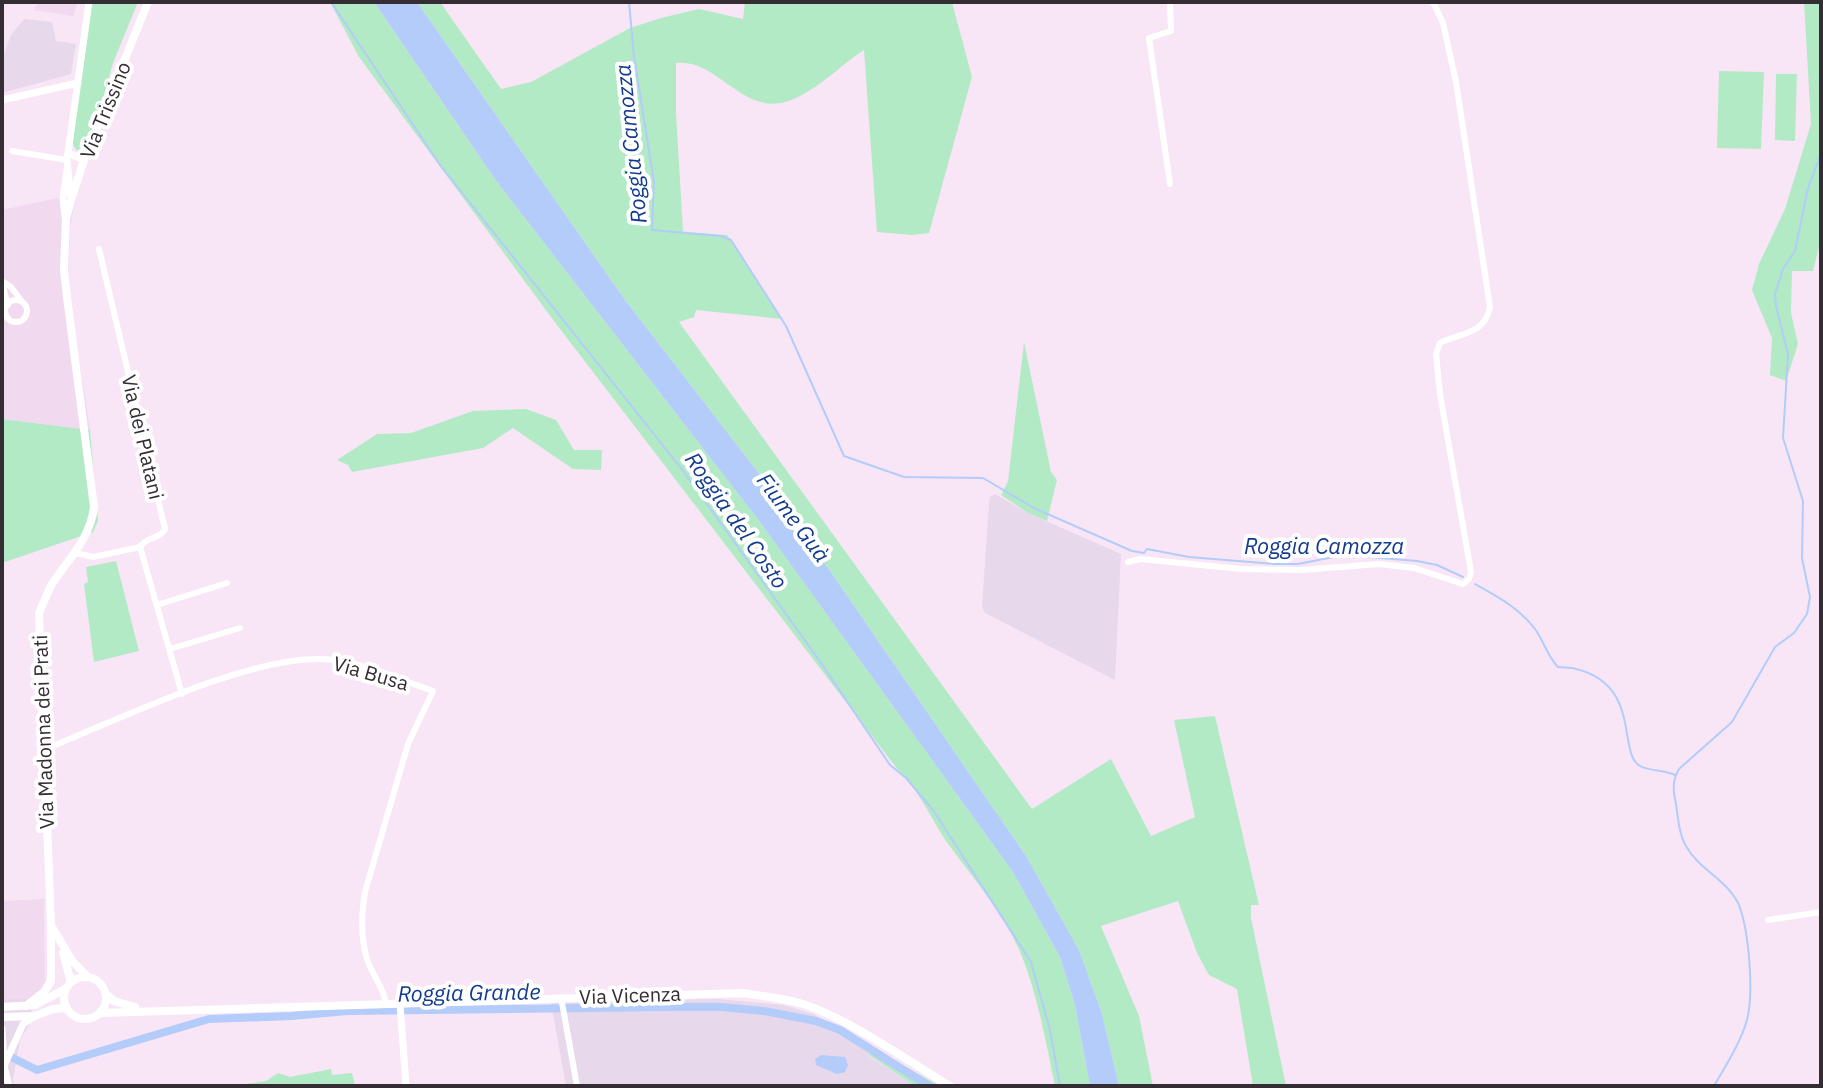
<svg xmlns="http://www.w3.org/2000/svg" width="1823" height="1088" font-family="'IBM Plex Sans',sans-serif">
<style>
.built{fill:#f1d9f0}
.industrial{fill:#e8d8eb}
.green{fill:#b2eac5}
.water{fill:#b3ccfa}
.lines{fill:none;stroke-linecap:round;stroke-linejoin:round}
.stream{stroke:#b3ccfa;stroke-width:2}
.canal{stroke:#b3ccfa;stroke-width:8}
.minor{stroke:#fff;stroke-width:6}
.tertiary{stroke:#fff;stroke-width:7}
.secondary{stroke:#fff;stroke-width:8}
.labels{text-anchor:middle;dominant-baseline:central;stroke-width:8;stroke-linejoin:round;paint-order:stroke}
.street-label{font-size:20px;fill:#342d33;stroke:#fff}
.water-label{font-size:22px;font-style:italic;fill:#123b8f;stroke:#fff}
</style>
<rect width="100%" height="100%" fill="#f8e6f7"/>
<path class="built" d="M39 2H78L73 16 34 10Z
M76 194 70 229 68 287 90 430 2 419V210Z
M44 899 45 982 39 993 32 999H2V901Z"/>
<path class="industrial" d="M24 19 52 22 56 41 76 44 71 74 2 93V59L11 35Z
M995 494 1028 513 1121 554 1115 680 985 613 982 607 989 503 990 497Z
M2 999H32L31 1022 20 1040 13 1079 14 1086H2Z
M717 999 783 1005 813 1014 874 1049 869 1056 915 1086H566L551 1003Z"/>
<path class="green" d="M91 2H138L113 63 85 163 72 143Z
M330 2H374L497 182 760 522 1013 872 1060 957 1075 1005 1090 1086H1055C1046 1043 1038 996 1021 954 1004 913 972 877 946 841 930 817 919 790 898 770L557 325 359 57Z
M417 2H440L501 89 531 82 630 28 661 18 699 9 743 19 745 2H952L972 77 929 233 912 235 877 232 864 50C839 66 814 94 785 102 741 114 717 58 676 63V112L683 232 727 235 782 319 696 310 694 317 679 322 1032 809 1111 759 1151 836 1195 817 1174 720 1215 716 1259 905H1251V918L1286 1086H1253L1237 989 1209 975 1197 953 1178 901 1101 926 1139 1016 1153 1086H1119L1102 1014 1079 950 1026 856 795 520 625 300Z
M1804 2H1821V239L1813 271H1792L1791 313 1798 344 1786 381 1770 375 1772 338 1752 290 1759 264 1785 209 1811 124Z
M1719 71 1764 72 1761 149 1717 148Z
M1776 74H1797L1795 141 1775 140Z
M1024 342 1051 472 1057 480 1047 521 1028 513 1001 495 1008 481Z
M526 409 556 420 574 450H602L601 470 573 469 513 428 483 448 352 472 348 465 337 460 377 434 411 433 473 411Z
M2 419 90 430 98 521 93 532 2 563Z
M116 561 139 651 94 662 84 584 88 582 86 567Z
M874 1049 940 1086H915L869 1055Z
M331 1069 332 1075 352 1073 355 1086H233L266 1081 278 1073 290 1077Z"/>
<path class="water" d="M374 2H417L625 300 795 520 1026 856 1079 950 1102 1014 1119 1086H1090L1075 1005 1060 957 1013 872 760 522 497 182Z
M821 1055 845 1057 848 1065 845 1072 837 1074 816 1065 815 1059Z"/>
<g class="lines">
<path class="stream" d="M331 2 440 165 684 472 819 660 890 765 906 778 933 810 1031 962 1050 1030 1060 1086
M629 2 634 57 654 182 652 230 721 236 731 240 786 326 844 456 904 477 983 478 1034 508 1132 551 1144 553 1147 549 1189 557 1275 564H1298L1344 555 1417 561 1437 565 1463 577
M1475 584C1498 597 1518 607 1535 629 1544 641 1547 656 1558 667 1564 668 1570 667 1576 669 1642 685 1617 753 1640 766 1649 771 1665 770 1675 775
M1714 1086C1726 1065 1740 1044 1747 1020 1754 993 1749 931 1739 905 1727 879 1699 870 1686 846 1679 834 1678 818 1676 804 1673 791 1672 781 1679 769L1732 722 1775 647 1794 633 1807 614 1810 597 1802 558 1803 501 1783 438 1788 354 1776 306 1775 294 1783 269 1795 251 1808 188 1821 154"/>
<path class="canal" d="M5 1054 37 1070 209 1019 292 1016 347 1011 671 1007H721L764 1011 816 1021 840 1030 929 1086"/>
<path class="minor" d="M1170 2 1171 31 1149 38 1170 184
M12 151 67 160
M2 281 11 287 23 303
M2 283 8 305
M5 311a11 11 0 1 1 22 0a11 11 0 1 1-22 0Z
M140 547 182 694
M76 553 93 557 140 547C146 537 160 539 165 529L99 249
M1128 562 1140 559 1241 569 1301 570 1379 564 1414 568 1463 584 1469 579 1471 572 1440 394 1436 354 1440 343C1463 332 1484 335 1490 307L1456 82 1443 23 1433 2
M157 605 227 583
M170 649 240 628
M43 750C116 721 258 650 334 660 367 664 402 681 433 691L408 744 365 892C361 916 360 939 368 962 374 977 383 987 386 1003
M1768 920 1821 912
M561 997 577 1086"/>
<path class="tertiary" d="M2 100 78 83
M68 153 84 160
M71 198 67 160 89 2
M65 217 63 198 67 170
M400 1003 406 1086
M2 1029 4 1066 9 1086
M4 1066 23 1024 35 1016"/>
<path class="secondary" d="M52 927 73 962 88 977
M63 953 71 982
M64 998a21 21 0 1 1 42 0a21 21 0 1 1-42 0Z
M106 994 114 1001 135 1007
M26 1006 44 992 51 981V926L39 613C43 604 47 593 52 584 69 558 90 539 94 507L67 297 64 270 66 219 71 200 84 160 148 2
M2 1007 35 1005 65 989
M100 1013 742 993C762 996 783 998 803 1004 851 1020 906 1060 950 1086
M2 1017 35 1016 53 1009 67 1008"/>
</g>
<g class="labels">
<g class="street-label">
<text transform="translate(105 110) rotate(-68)">Via Trissino</text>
<text transform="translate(143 437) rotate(77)">Via dei Platani</text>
<text transform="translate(371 673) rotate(16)">Via Busa</text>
<text transform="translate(43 732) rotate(-92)">Via Madonna dei Prati</text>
<text transform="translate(630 995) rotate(-2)">Via Vicenza</text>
</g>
<g class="water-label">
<text transform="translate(630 144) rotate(-96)">Roggia Camozza</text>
<text transform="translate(794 517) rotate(53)">Fiume Guà</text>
<text transform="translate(737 520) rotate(55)">Roggia del Costo</text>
<text x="1324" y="545">Roggia Camozza</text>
<text transform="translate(469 992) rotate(-1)">Roggia Grande</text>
</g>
</g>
<rect width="1823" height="1088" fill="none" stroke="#342d33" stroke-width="8"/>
</svg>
